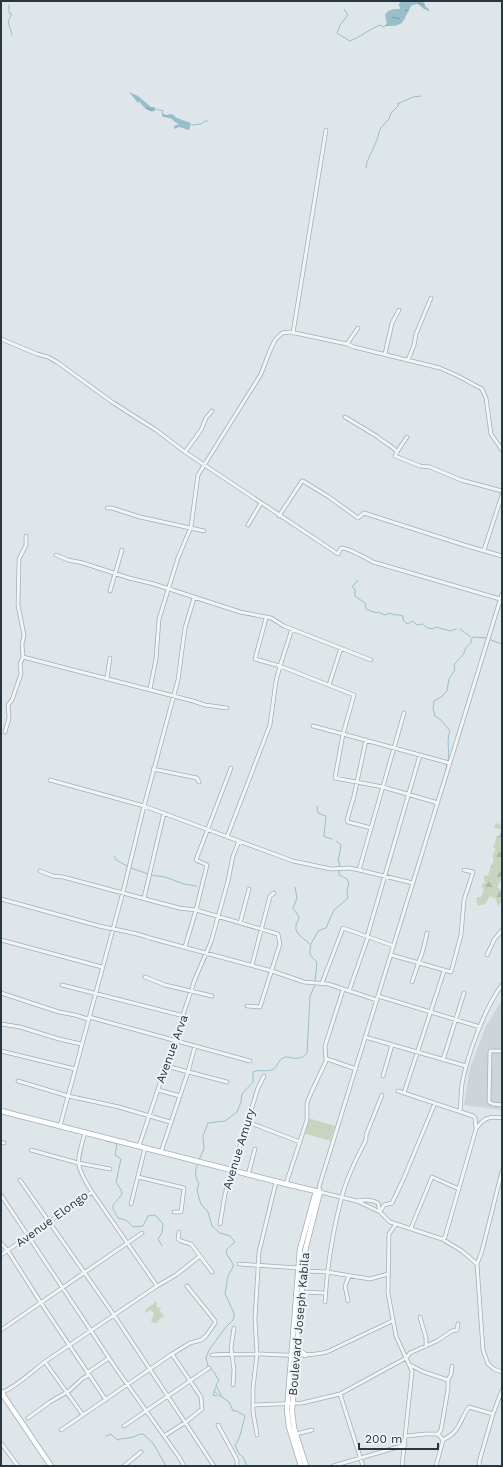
<svg xmlns="http://www.w3.org/2000/svg" width="503" height="1467" font-family="'Work Sans',sans-serif">
<style>
.built{fill:#cdd5db}
.green{fill:#cad3c0}
.forest{fill:url(#forest-firs)}
.water{fill:url(#water-ripples)}
.lines{fill:none;stroke-linecap:round;stroke-linejoin:round}
.stream{stroke:#99becb;stroke-width:1}
.street-casing{stroke:#a4aeb3;stroke-width:4.5}
.secondary-casing{stroke:#a4aeb3;stroke-width:6}
.street{stroke:#f2f5f7;stroke-width:3}
.secondary{stroke:#fff;stroke-width:4.5}
.labels{text-anchor:middle;dominant-baseline:central;stroke-width:4;stroke-linejoin:round;paint-order:stroke}
.street-label{font-size:12px;fill:#273741;stroke:#eff4f6}
</style>
<defs>
<pattern id="forest-firs" width="22" height="20" patternUnits="userSpaceOnUse"><rect width="22" height="20" fill="#cad3c0"/><path d="M5 1l3.5 6h-7zM16 11l3.5 6h-7z" fill="#aeb6a6"/></pattern>
<pattern id="water-ripples" width="26" height="14" patternUnits="userSpaceOnUse"><rect width="26" height="14" fill="#99becb"/><path d="M2 4q2-2 4 0t4 0M15 11q2-2 4 0t4 0" fill="none" stroke="#7d9ba6"/></pattern>
</defs>
<rect width="100%" height="100%" fill="#dfe6e9"/>
<path class="built" d="M500 1003 502 1005V1110L464 1105 470 1068 486 1026Z"/>
<path class="green" d="M308 1118 335 1126 330 1141 303 1133Z"/>
<path class="forest" d="M496 823 502 825V880H501L497 887 502 890V901L498 906 496 899 490 896 485 904 478 906 476 900 477 897H481L484 890 482 887V884L486 882 484 880V876L488 875 491 866 494 861C491 856 493 854 496 849L493 848 497 836H500L501 829 494 828Z
M154 1302H157L156 1306 158 1308 162 1307 159 1310 164 1316 158 1320 157 1323 151 1322 154 1313 150 1310 146 1313 145 1312 147 1308 154 1304Z"/>
<path class="water" d="M400 1H424L425 6 429 9V11L424 9 418 4 412 5C402 20 407 27 385 26L387 23 385 15C388 9 394 9 400 9V7L399 6Z
M129 92 138 96 151 107H155V111C149 113 143 107 139 101L138 103Z
M162 113 166 115 172 114 177 118 191 123 189 130 179 127 174 129V126L179 124 175 122 172 119 162 116Z"/>
<g class="lines">
<path class="stream" d="M9 5V13L12 14 8 21 12 35
M344 9 348 15 340 25 337 33 350 41C361 37 369 29 380 25L383 27 385 26
M156 109 163 111 162 113
M192 125 201 124 205 121H208
M366 168 367 162 377 140 380 129 389 119 391 113 399 105 397 104 413 97 421 96
M358 580 352 587 355 589V596L365 603 366 609 376 613 378 612 385 615 390 613C395 616 398 614 403 616V620L407 624 413 621 417 625C426 623 421 624 428 628L433 629 436 627 450 631 456 629
M460 629 471 637
M491 640 502 644
M448 761C450 751 446 740 450 731L441 720 435 716 433 708 434 701 441 697 447 691 449 679 455 670 454 665C456 662 459 659 462 656 466 651 464 647 471 643V640L473 637 487 638
M446 769 447 764
M317 806 318 813 326 816 324 836 325 837 332 839
M336 841 341 845 338 862 340 863 339 867
M114 856 116 860 127 866
M131 868 148 874
M151 875 165 877 184 884 196 886
M295 887 297 898 293 908 299 917C299 921 296 922 296 926 294 935 307 939 311 946 308 955 311 956 317 962L315 981
M311 944 318 931 326 928 334 910 348 898 347 890 349 883 347 879 339 875V871
M106 1141 115 1143 117 1145 115 1155 121 1159 116 1182 121 1190 122 1194C113 1207 109 1203 118 1218L126 1220 133 1227 143 1226 148 1216 155 1215 163 1224 162 1233 158 1239 162 1246
M199 1160 204 1149 203 1136 208 1123 225 1121 237 1112 241 1102 242 1094 253 1082V1072C259 1069 266 1072 272 1070 278 1067 278 1060 283 1058 289 1054 297 1064 307 1053L310 996 315 985
M198 1163C195 1169 194 1177 199 1183L197 1190 199 1198 201 1204 208 1212 212 1226 220 1233 230 1236 235 1242 227 1249 226 1253 233 1264V1267L228 1276 225 1294 234 1313V1316L233 1320 225 1328 209 1350 206 1358 208 1366 214 1372 219 1381 216 1385 222 1397 229 1402 233 1411H237L245 1416C242 1425 241 1438 235 1445L239 1454 243 1457 247 1466
M216 1387 214 1391 221 1397
M214 1392 213 1395 217 1396
M106 1436 111 1434 116 1439 119 1440C124 1437 128 1439 133 1437 137 1436 138 1434 143 1434L153 1443 166 1466"/>
<g class="street-casing">
<path id="street" d="M293 333 326 130
M1 339 37 354 48 357 57 362 112 402 156 430 185 452 338 554 341 548C348 548 366 558 373 562L500 599
M347 344 358 328
M385 354 392 323 399 310
M408 360 414 345 416 334 431 298
M345 417 378 437C384 443 392 445 397 452L395 456 420 466 430 467 461 480 502 491
M185 452 201 430 206 418 212 411
M397 452 407 437
M107 508H112L140 517 204 531
M279 516 302 481H303L329 497 358 518 364 513 464 545 502 556
M248 525 261 503
M484 550 502 495
M56 555 68 560 83 563 129 578 154 584 240 612 271 618 284 626 371 660
M110 591 122 550
M502 594 319 1187 320 1192 357 1201 380 1212 390 1222 442 1239 462 1251 477 1264 483 1350 488 1364 494 1369 502 1372
M194 598 185 628 178 680 144 806 293 861 331 869 349 868 359 870 413 883
M266 618 255 659 280 666 292 629
M23 657 193 701 205 705 227 708
M107 678 110 658
M329 685 341 648
M150 689 156 659 159 619 178 558 191 527 198 475 261 374 269 353 275 340 282 333 290 332 347 344 354 347 440 368 458 376 482 389 486 398 491 434 502 450
M5 732 9 718 8 705 12 700 21 674 20 664 23 657 22 644 24 635 18 605 19 559 26 545V536
M366 740 354 796 347 820 348 822 371 828
M153 769 197 778 199 782
M50 780 144 806 123 892 60 1126
M438 803 383 787 335 778 343 734 449 763
M227 837 270 725 276 681 280 666 354 695 343 734 313 726
M359 870 404 713
M40 871 53 876 63 877 179 908 196 910 278 934 280 944 260 1007 247 1006
M144 898 164 813
M1 899C34 908 66 917 99 926 116 930 134 932 150 938L272 971 304 982 328 984 377 1000
M240 923 249 889
M367 937 420 755
M1 940 102 967
M185 947 196 910 207 865 196 860 231 768
M391 955 451 972 461 935 464 900 473 872 464 870
M487 955 494 940 502 930
M252 965 270 896 274 893
M145 977 165 985 212 996
M412 982 423 950 427 933
M322 983 343 928 394 946
M62 985 184 1016
M349 991 368 937
M1 993 59 1012 75 1015 88 1019
M378 996 480 1027
M89 1017 250 1061
M1 1024 20 1027 59 1039 81 1044
M365 1037 466 1066
M1 1051 75 1069
M502 1051H490L489 1102 493 1104 502 1105
M327 1059 356 1069
M443 1060 464 993
M166 1066 227 1082
M383 1076 392 1045
M18 1081 68 1096 119 1107 170 1122
M158 1090 180 1096
M398 1091 473 1116 475 1118 476 1129 445 1237 442 1239
M404 1093 444 971
M460 1111C461 1102 461 1093 462 1084 467 1056 485 1007 502 985
M248 1122 300 1142
M476 1129C483 1118 489 1116 502 1118
M1 1142 4 1143
M139 1146 195 979 211 942 228 881 233 856 239 841
M31 1150 78 1163 110 1169
M161 1152 188 1072 195 1046
M248 1175 255 1149
M138 1177 184 1188 181 1212H174
M20 1180 114 1315 214 1466
M286 1184 307 1120V1103L311 1093 326 1061 325 1046 343 990
M92 1192 157 1286
M1 1195 115 1367 179 1457 184 1466
M357 1201C365 1200 371 1199 378 1203L380 1212
M131 1204 145 1148
M380 1212 384 1205 392 1203 403 1180 435 1103
M220 1224 225 1194 258 1088 264 1076
M396 1224 389 1234 388 1293 396 1336 412 1371 402 1466
M411 1228 432 1177 459 1189
M1 1243 8 1251 41 1303 106 1400
M1 1255 92 1192C74 1164 77 1163 85 1132
M200 1256 212 1272
M239 1264 299 1268 307 1271 327 1272 370 1279 388 1274
M477 1264 482 1251 502 1171
M302 1292 325 1293
M348 1301 345 1286 349 1276
M325 1302C327 1268 333 1230 342 1196 347 1177 357 1157 366 1140V1135L382 1095
M420 1317 426 1338V1346
M1 1330 142 1233
M212 1355C228 1354 245 1354 262 1354 284 1355 306 1357 327 1352L392 1321
M45 1362 83 1415
M410 1365 424 1372 448 1380V1389L441 1430 438 1434
M87 1373 109 1358
M448 1380 451 1374 452 1366
M233 1385 234 1370 231 1348 234 1328
M1 1393C18 1386 31 1372 46 1361 83 1336 120 1311 157 1286L176 1275 200 1256 191 1244 181 1241 178 1239 179 1232
M340 1394 363 1466
M253 1405 302 1403 340 1394 406 1358 410 1353 437 1341 452 1331 457 1330 458 1324
M28 1418 50 1402 69 1391 82 1379 89 1375
M218 1425 237 1460V1466
M124 1426 209 1368
M61 1430 172 1354 190 1343 201 1340 206 1336 215 1323V1321L187 1286
M296 1434 312 1430
M257 1435 253 1412V1388L257 1354 255 1319 259 1252 276 1182
M164 1436 186 1422 202 1409 201 1397 172 1354
M406 1436 426 1434H438L443 1440C462 1430 458 1422 469 1407L493 1414
M1 1443 18 1466
M124 1466 141 1452
M333 1466 405 1445
M436 1466 443 1440
M480 1466 479 1462 493 1414 502 1390"/>
</g>
<g class="secondary-casing">
<path id="secondary" d="M1 1111 286 1184 320 1192 305 1251 292 1411 294 1428 306 1466
M297 1348 305 1355
M1 1392 51 1466
M301 1466 289 1427 287 1410 300 1249 316 1191"/>
</g>
<use href="#street" class="street"/>
<use href="#secondary" class="secondary"/>
</g>
<g class="labels">
<g class="street-label">
<text transform="translate(172 1049) rotate(-70)">Avenue Arva</text>
<text transform="translate(239 1149) rotate(-73)">Avenue Amury</text>
<text transform="translate(52 1219) rotate(-36)">Avenue Elongo</text>
<text transform="translate(299 1324) rotate(-85)">Boulevard Joseph Kabila</text>
</g>
</g>
<rect width="503" height="1467" fill="none" stroke="#273741" stroke-width="4"/>
<path d="M359 1443v6h79v-6" fill="none" stroke="#273741" stroke-width="2"/>
<text x="365" y="1443" font-size="12" fill="#273741" stroke="#eff4f6" stroke-width="3" paint-order="stroke">200 m</text>
</svg>
